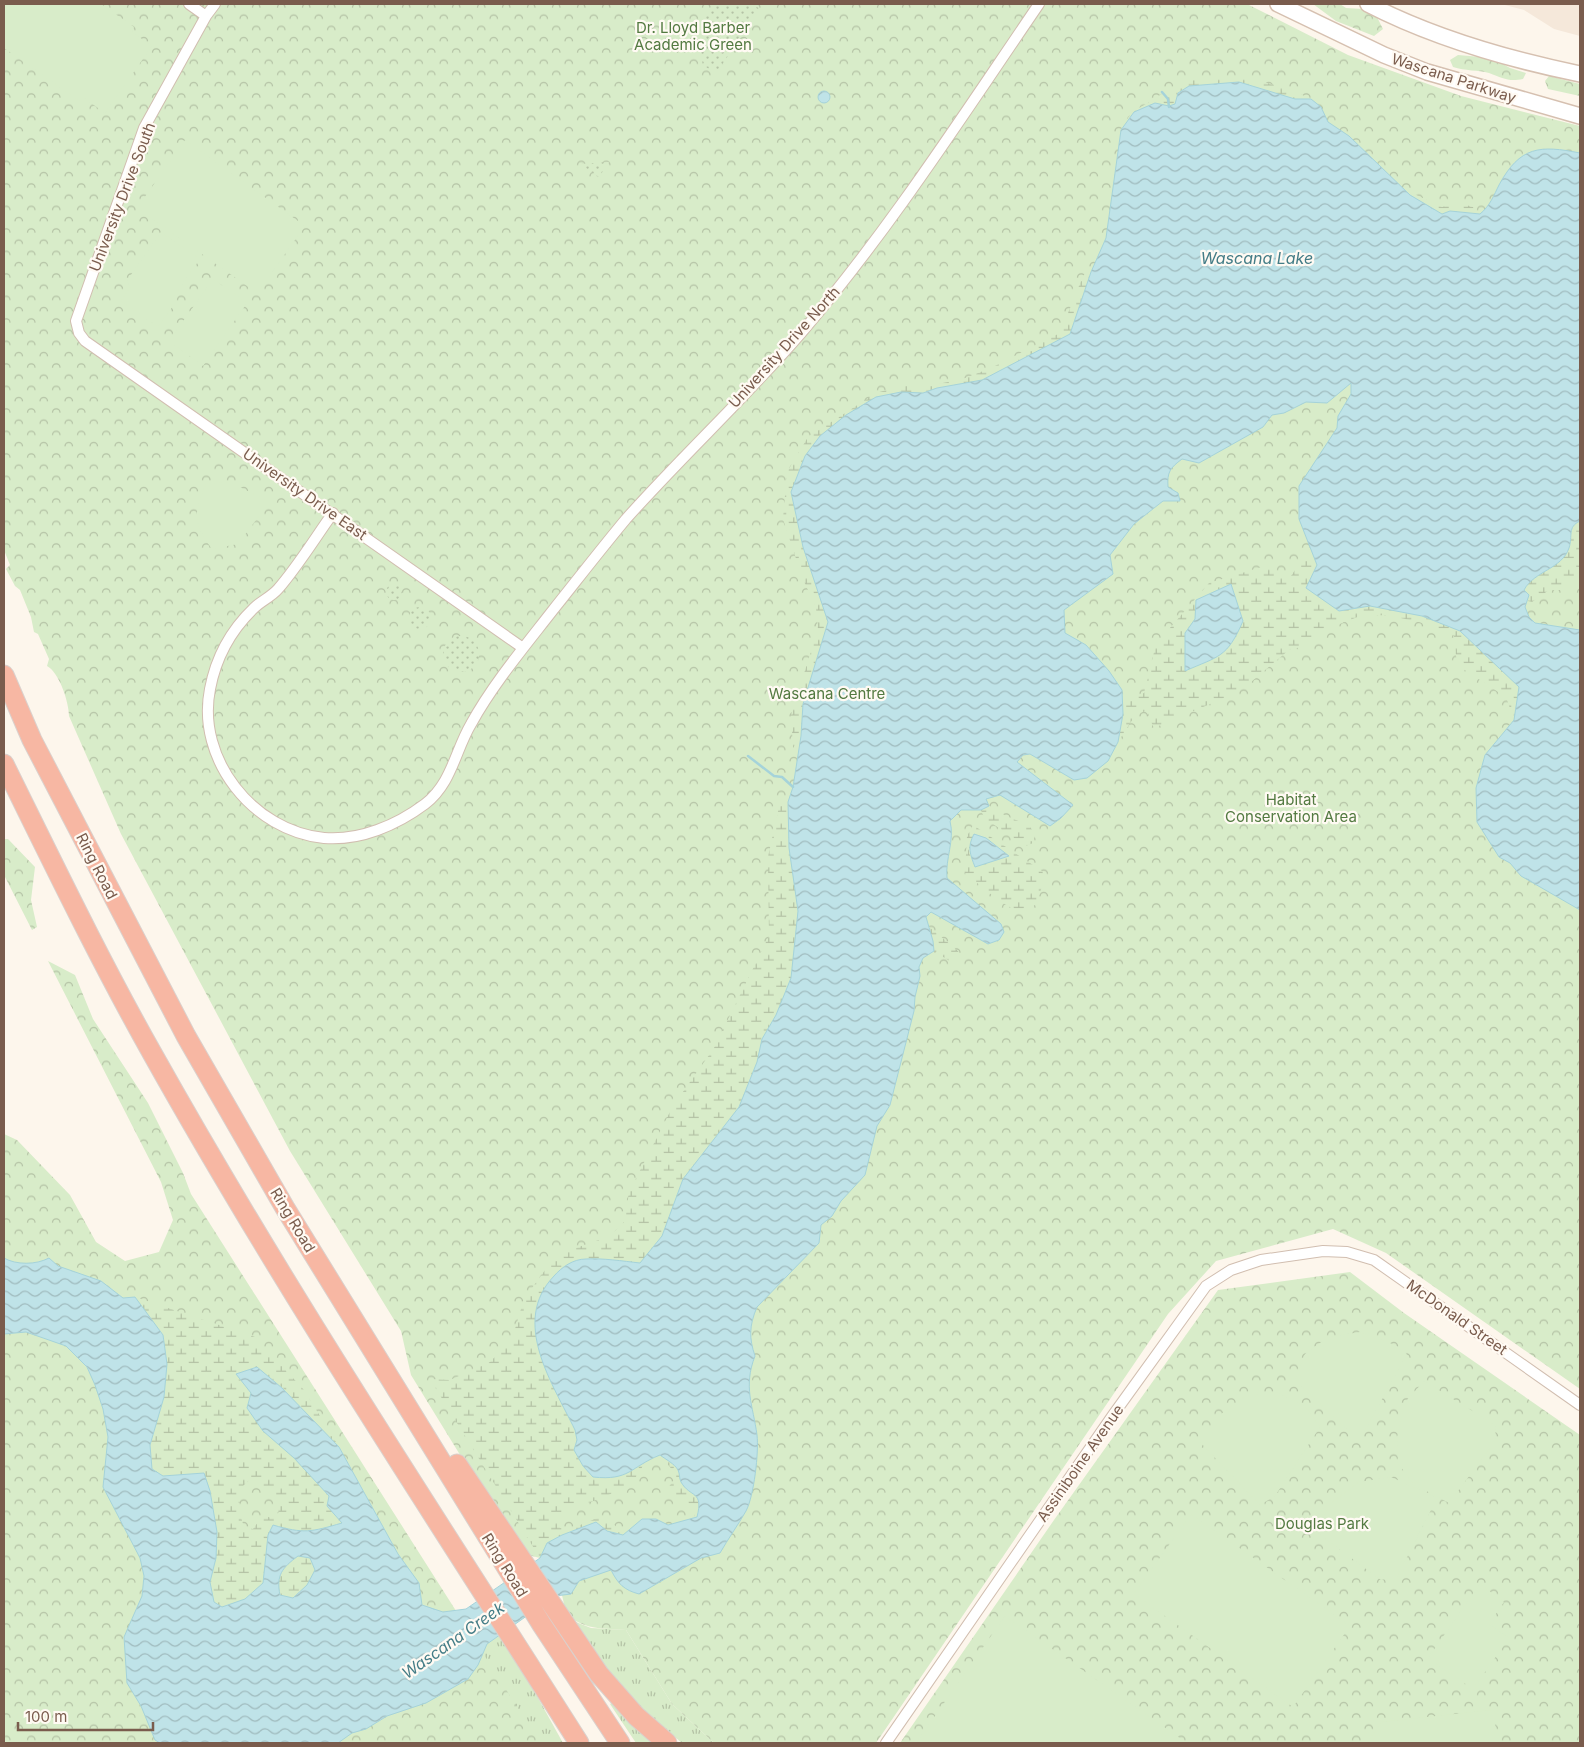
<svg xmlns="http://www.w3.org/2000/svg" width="1584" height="1747" font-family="Inter,sans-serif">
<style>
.residential{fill:#f5e8da}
.grass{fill:url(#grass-tufts)}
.forest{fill:url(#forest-crowns)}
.wetland{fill:url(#wetland-marsh);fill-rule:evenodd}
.garden{fill:url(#garden-dots)}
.pitch{fill:#d8ecc9}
.water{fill:url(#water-waves);stroke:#a5d3da;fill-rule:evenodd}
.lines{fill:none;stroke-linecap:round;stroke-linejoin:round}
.stream{stroke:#a5d3da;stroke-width:2.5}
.street-casing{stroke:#d1beb0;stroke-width:12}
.secondary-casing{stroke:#d6c0b0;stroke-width:18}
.highway-casing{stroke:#dad1cd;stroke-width:21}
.street{stroke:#fff;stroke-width:10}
.secondary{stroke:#fff;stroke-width:15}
.highway{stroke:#f7b7a3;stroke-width:19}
.labels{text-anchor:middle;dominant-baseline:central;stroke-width:4.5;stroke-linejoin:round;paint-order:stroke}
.park-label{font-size:15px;fill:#537a41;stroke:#fffaf3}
.street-label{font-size:15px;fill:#7a5c4d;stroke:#fffaf3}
.water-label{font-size:16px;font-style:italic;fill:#437c86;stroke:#fffaf3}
</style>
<defs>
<pattern id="grass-tufts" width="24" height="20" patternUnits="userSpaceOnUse" patternTransform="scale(1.25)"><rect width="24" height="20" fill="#d8ecc9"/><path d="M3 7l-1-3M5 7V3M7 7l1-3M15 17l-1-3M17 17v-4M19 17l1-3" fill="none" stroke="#b4c2a5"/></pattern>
<pattern id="forest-crowns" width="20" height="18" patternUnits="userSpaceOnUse" patternTransform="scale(1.25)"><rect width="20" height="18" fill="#d8ecc9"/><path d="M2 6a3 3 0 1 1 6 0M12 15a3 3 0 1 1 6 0" fill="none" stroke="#b4c2a5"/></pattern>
<pattern id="wetland-marsh" width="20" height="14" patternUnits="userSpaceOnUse" patternTransform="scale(1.25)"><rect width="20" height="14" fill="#d8ecc9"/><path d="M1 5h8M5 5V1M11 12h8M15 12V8" fill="none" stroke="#b4c2a5"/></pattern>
<pattern id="garden-dots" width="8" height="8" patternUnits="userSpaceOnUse" patternTransform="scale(1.25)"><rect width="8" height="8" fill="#d8ecc9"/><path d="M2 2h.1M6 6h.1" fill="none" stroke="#b4c2a5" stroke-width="1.8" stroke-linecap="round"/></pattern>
<pattern id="water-waves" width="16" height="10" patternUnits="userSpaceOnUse" patternTransform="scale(1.25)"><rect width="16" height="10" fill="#bfe3e8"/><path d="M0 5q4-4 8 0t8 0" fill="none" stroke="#a0bbbe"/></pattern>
</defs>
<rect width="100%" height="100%" fill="#fdf6ec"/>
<path class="residential" d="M1501 4H1580V36L1554 29 1524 10Z"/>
<path class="grass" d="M571 1620 591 1628 626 1630 672 1704 714 1743H682L624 1694Z
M502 1633 563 1743H338L478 1665 486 1644Z
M617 1700 659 1743H636L610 1704Z"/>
<path class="forest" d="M4 4H1247L1348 55 1461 96 1580 126V1389L1386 1253 1333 1229 1216 1261 1168 1314 876 1743H714L672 1704 626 1630C597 1628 580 1630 559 1607L564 1604 562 1595 540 1558 532 1556 527 1559 473 1476 411 1375 401 1331 290 1151 121 834 69 716C69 702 59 672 47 666L49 659 38 634 34 632 31 617 20 590 15 586 6 569 10 565 4 550Z
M1313 4H1340L1346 8 1363 9 1376 15 1383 29 1374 36 1336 21Z
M1458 55 1492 58 1510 68 1526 73 1523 79C1508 82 1503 78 1489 73 1478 70 1465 71 1453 67L1450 60Z
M1549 76 1580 84V96L1548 89 1545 81Z
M4 839H8L35 867 31 900 37 927 32 930 4 875Z
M48 961 75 975 93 1019 148 1103 183 1173 191 1194 540 1743H4V1134L17 1140 70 1195 96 1242 125 1261 159 1252 173 1220 161 1182Z
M1350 1272 1404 1313 1580 1435V1743H900L1054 1520 1218 1290Z"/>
<path class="wetland" d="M1243 77 1287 88 1311 99H1295L1239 82 1178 93 1175 104 1169 107C1144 101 1136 110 1121 130 1133 102 1153 107 1165 89L1172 90 1184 81Z
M1412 193 1442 207 1459 203 1473 207 1476 214 1450 211 1442 214 1410 195Z
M1088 270 1091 272 1070 334 982 380 937 388 923 393 901 392 846 415 820 436 805 456 791 492 803 547 828 622 803 704 801 736 793 748 791 715 818 629 816 608 802 577 783 519 787 472 808 437 876 393 904 385H931L960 380 991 368 1060 333 1083 276Z
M1580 521V575L1565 590H1549L1532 602 1528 601V595L1524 590C1534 571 1562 569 1569 548 1573 536 1567 527 1580 521Z
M1303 558 1317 565 1339 611 1370 606 1422 616 1460 631 1519 687 1514 720 1506 697 1457 665 1454 636 1423 623 1387 615 1360 616 1327 629 1310 646 1290 649 1251 682 1224 698 1154 728 1146 711 1136 714 1118 742 1123 714 1122 700 1144 693 1156 644 1209 583 1265 566 1289 579ZM1195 619 1185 670V633Z
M788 802 789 848 798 911 791 978 776 1015 762 1039 757 1062 739 1107 683 1179 662 1236 640 1263C610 1260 575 1251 554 1276L539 1354 575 1430 577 1439 626 1475 644 1461C638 1491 597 1497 574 1509 568 1512 563 1517 558 1520L560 1528 570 1529 600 1517 612 1522 623 1535C602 1530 564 1524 547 1544 544 1547 542 1554 540 1558L430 1379 450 1380 490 1362 512 1339 524 1299 556 1255 610 1236 625 1221 629 1192 673 1106 714 1048 769 936 768 857 779 807Z
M989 806 1008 817 1029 825 1035 835 1033 843 1026 846 984 818 981 810Z
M973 825 1042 871 1045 878 1036 904 1023 915 998 900 965 873 967 836ZM969 843 989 862 975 867 969 853Z
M927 925 958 951 960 957 951 962 934 951 933 941Z
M135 1297 255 1337 304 1390 339 1447 283 1388 257 1368 236 1375 251 1393 247 1408 263 1431 294 1458 329 1496 327 1506 342 1523 318 1530 268 1535 263 1583 245 1599 222 1607 214 1602 210 1582 216 1558 210 1491 163 1476 152 1469 150 1445 164 1397 167 1364 163 1335ZM249 1480 275 1501 279 1512 271 1518 263 1515 253 1529 244 1527 239 1511 240 1489Z
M660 1455C665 1459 675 1464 678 1470 680 1473 679 1478 681 1481 690 1498 704 1490 697 1517H695C691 1502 682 1497 668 1495L667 1489 675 1479 674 1472Z
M298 1556 310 1558 315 1570 307 1585 293 1598 279 1595C276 1575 281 1568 298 1556Z"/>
<path class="garden" d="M713 4H752L760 9 719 69H709L703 65C697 43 699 23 713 4Z
M609 162 599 177 580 164Z
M386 592a8 8 0 1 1 16 0a8 8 0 1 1-16 0Z
M409 618a11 11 0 1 1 22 0a11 11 0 1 1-22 0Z
M443 654a18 18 0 1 1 36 0a18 18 0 1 1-36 0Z"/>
<path class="pitch" d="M4 4H101L134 27 132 32 152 46 105 113 84 98 81 102 4 48Z
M185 140 305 226 257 293 137 208Z
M161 232 200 259 169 303 173 306 158 327 121 301 131 286 126 282Z
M213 279 247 303 203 366 169 341Z
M230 482 265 500V508L238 544 212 549C193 523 193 513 206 484Z
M1360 1332 1395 1345 1407 1354 1364 1432 1353 1435 1295 1380 1305 1354 1328 1337Z
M1424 1381 1495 1425 1496 1440 1449 1503 1413 1484 1398 1463 1397 1437 1406 1401Z
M1276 1392 1305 1406 1320 1427 1275 1496 1260 1505 1200 1442 1221 1414 1245 1396Z
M1391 1477 1437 1498 1397 1577 1381 1580 1315 1531 1331 1503 1359 1482Z
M1191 1514 1350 1626 1293 1707 1134 1594Z
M1480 1584 1504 1602 1489 1624 1509 1638 1473 1689 1428 1658Z
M1005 1616 1187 1743H916Z
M1491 1710 1500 1743H1367L1381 1722Z"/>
<path class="water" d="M1239 82 1295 99H1311L1321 107 1328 122 1349 136 1410 195 1442 214 1450 211 1480 214C1490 206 1494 195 1499 185 1520 146 1540 145 1580 153V521C1567 527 1573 536 1569 548 1562 569 1534 571 1524 590L1529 595 1525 607 1529 617 1535 623 1580 630V910L1521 876 1510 863 1499 857 1477 822 1476 788 1485 755 1514 720 1519 687 1460 631 1422 616 1370 606 1339 611 1306 588 1317 565 1299 519V486L1337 428 1338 416 1351 394V383L1327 403 1306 402 1284 413 1272 415 1263 427 1199 463 1182 459C1170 468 1167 472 1168 487L1178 493 1180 501H1163L1149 512 1134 524 1110 555 1113 574 1064 610 1065 633 1086 645 1109 671 1122 690 1123 714 1118 742 1108 761 1087 778 1074 780 1030 754 1023 755 1017 762 1073 805 1061 818 1050 826 1000 795 986 799 989 806 981 810H961L950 821C955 840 945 859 947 878L1001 924 1004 932 999 940 988 944 931 912 926 917 933 941 934 951 923 958 919 967 920 976 915 997 914 1011 890 1105 877 1126 865 1175 841 1201 832 1216 821 1225 819 1243 757 1307C749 1326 749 1338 755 1356 743 1387 753 1405 757 1435 759 1452 754 1496 746 1511 738 1525 728 1539 720 1553L701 1558 639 1594C624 1590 618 1584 611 1570L579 1581 571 1594 555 1596 487 1644 478 1665 468 1679 426 1703 387 1716 366 1729 352 1733 338 1743H160L155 1740 141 1706 127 1683 124 1637 142 1596 144 1576 140 1558 103 1487 108 1437 103 1409 95 1385 87 1367 66 1346 26 1332 4 1334V1258C16 1265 36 1265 49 1258L58 1266 101 1281 123 1298 135 1297 163 1335 167 1364 164 1397 150 1445 152 1469 163 1476 204 1473 210 1491 217 1532 216 1558 210 1582 214 1602 222 1607 245 1599 263 1583 268 1535 273 1525C304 1534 311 1532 342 1523L327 1506 329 1496 294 1458 263 1431 247 1408 251 1393 236 1374 257 1367 282 1388 339 1447 398 1554 419 1583 422 1605 443 1612 466 1609 540 1558 547 1543 562 1535 596 1522 607 1531 623 1535 642 1519H656L668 1525 697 1517C704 1490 690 1498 681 1482 679 1478 680 1474 678 1470 675 1464 665 1459 660 1455 630 1467 630 1481 593 1477L583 1466 574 1450 577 1440 575 1430C553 1384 510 1322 554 1276 562 1267 573 1259 586 1259 603 1258 622 1261 640 1263L662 1236 683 1179 739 1107 757 1062 762 1039 776 1015 791 978 798 911 789 848 788 802 793 787 801 736 803 704 828 622 803 547 791 492 805 456 820 436 846 415 876 397 901 392 923 393 937 388 982 380 1070 334 1091 272 1106 238 1121 130 1134 112 1155 103 1169 106 1175 104 1178 93 1189 86ZM298 1556 310 1558 315 1570 307 1585 293 1598 280 1595C276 1575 282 1568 298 1556Z
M818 97a6 6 0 1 1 12 0a6 6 0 1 1-12 0Z
M1231 584 1243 621C1227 658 1219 656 1185 671V633L1195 619 1196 600Z
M974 834 986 838 1009 856 975 867C970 854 967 847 974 834Z"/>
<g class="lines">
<path class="stream" d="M1162 92 1168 99 1169 107
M748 756 774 776 782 777 793 787"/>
<g class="street-casing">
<path id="street" d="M189 4 206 16
M215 4 206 16 144 128 76 321 79 333 85 341 523 648
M333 513C315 538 298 566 278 589 271 597 261 601 254 608 230 631 216 657 210 689 196 759 253 831 324 838 360 841 397 825 425 804 452 783 455 751 471 724 493 684 525 646 553 610 577 580 601 549 626 519 683 455 746 397 802 332 890 229 963 115 1039 4
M886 1743 1113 1415 1206 1286 1231 1270 1261 1260 1323 1251 1347 1252 1374 1260 1580 1405"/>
</g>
<g class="secondary-casing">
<path id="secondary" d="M1278 4 1384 55 1427 72 1580 116
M1368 4C1434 38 1507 59 1580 74"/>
</g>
<g class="highway-casing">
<path id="highway" d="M4 675 32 740 186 1036 285 1208 542 1625 620 1743
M4 764C52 861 99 959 152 1053 284 1289 434 1515 579 1743
M457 1464 599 1674 636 1716 667 1743"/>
</g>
<use href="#street" class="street"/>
<use href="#secondary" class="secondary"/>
<use href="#highway" class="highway"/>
</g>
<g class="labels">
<g class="park-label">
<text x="693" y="27">Dr. Lloyd Barber<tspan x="693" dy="17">Academic Green</tspan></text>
<text x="827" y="693">Wascana Centre</text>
<text x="1291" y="799">Habitat<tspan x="1291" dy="17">Conservation Area</tspan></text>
<text x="1322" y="1523">Douglas Park</text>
</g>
<g class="street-label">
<text transform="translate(1454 78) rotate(18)">Wascana Parkway</text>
<text transform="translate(122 197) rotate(-69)">University Drive South</text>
<text transform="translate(784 347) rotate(-48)">University Drive North</text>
<text transform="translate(305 494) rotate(35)">University Drive East</text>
<text transform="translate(97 866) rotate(63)">Ring Road</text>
<text transform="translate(293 1220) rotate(59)">Ring Road</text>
<text transform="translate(1457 1317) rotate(35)">McDonald Street</text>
<text transform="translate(1080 1463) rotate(-55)">Assiniboine Avenue</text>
<text transform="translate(505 1565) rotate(58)">Ring Road</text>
</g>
<g class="water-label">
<text x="1257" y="258">Wascana Lake</text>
<text transform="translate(453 1640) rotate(-35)">Wascana Creek</text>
</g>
</g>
<rect width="1584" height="1747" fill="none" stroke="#7a5c4d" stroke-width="10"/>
<path d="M18 1722v8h135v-8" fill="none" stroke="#7a5c4d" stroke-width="2.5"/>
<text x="25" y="1722" font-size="15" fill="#7a5c4d" stroke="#fffaf3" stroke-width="4" paint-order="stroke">100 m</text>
</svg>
